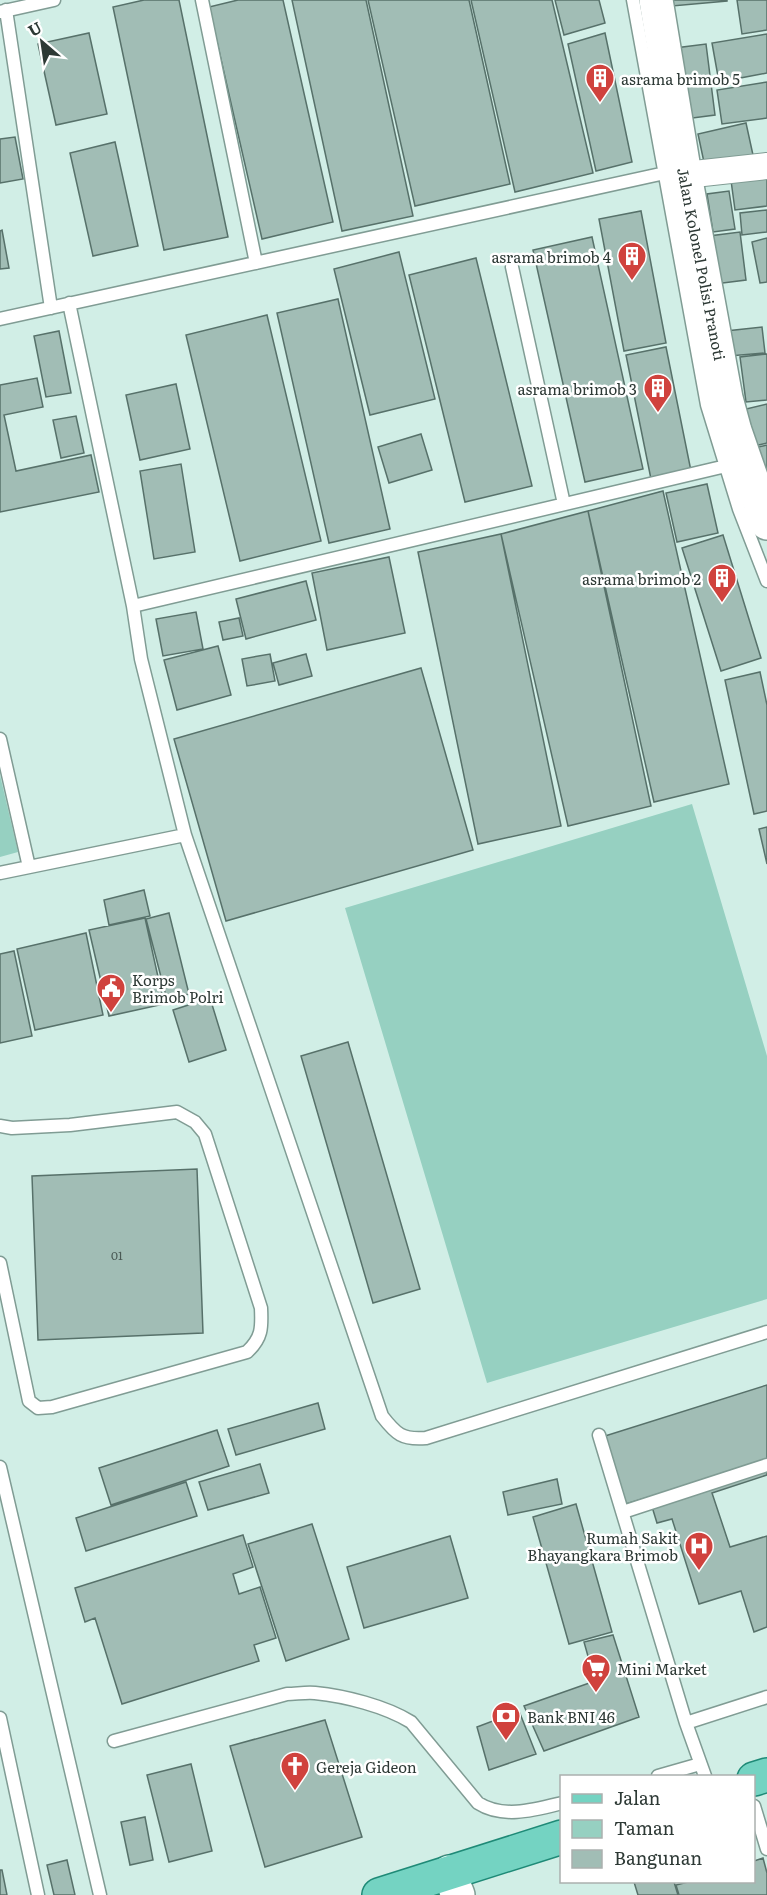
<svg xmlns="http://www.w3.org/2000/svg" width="767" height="1895" font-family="Literata,serif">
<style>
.green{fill:#96d0c1}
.building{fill:#a1bdb5;stroke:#57716a;stroke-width:1.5}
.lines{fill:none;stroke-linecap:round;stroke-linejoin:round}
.lane-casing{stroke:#809c94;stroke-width:15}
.street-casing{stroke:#809c94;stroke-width:28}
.secondary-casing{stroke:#809c94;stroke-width:36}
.primary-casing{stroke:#1f8a77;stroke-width:36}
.lane{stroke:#fff;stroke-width:12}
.street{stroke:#fff;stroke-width:26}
.secondary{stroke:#fff;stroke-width:33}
.primary{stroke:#74d3c2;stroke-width:33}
.labels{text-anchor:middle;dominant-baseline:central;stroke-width:5;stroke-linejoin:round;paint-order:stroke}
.number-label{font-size:12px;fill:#4a5a55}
.poi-label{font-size:15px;fill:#2d3935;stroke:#fff;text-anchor:start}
.street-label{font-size:15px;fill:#2d3935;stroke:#fff}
</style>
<rect width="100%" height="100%" fill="#d1eee6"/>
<path class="green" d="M0 775 18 852 0 857Z
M692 804 767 1056V1299L487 1383 345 908Z"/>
<path class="building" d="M144 0H179L228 237 164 250 113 7Z
M238 0H283L333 222 262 239 209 7Z
M292 0H366L413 216 342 231Z
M368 0H469L510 184 415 206Z
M471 0H552L593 173 515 192Z
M555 0H599L605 23 564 35Z
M671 0H727V1L672 6Z
M737 0H767V30L742 34Z
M89 33 107 114 56 125 38 44Z
M605 33 632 162 596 171 568 44Z
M767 34V73L719 82 712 43Z
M706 44 715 115 685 119 675 48Z
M767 82V118L722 124 717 90Z
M746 123 753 155 705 167 698 134Z
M15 137 23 179 0 183V139Z
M115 142 138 246 93 256 70 153Z
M767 168V206L735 210 730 173Z
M729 191 735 229 713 232 707 194Z
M767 210V232L742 235 740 213Z
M641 211 666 343 624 351 599 219Z
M2 230 9 268 0 269V231Z
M740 232 746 280 715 284 709 236Z
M592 237 643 469 585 482 533 250Z
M767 238V282L760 283 752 242Z
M399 252 435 399 370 415 334 269Z
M476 258 532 486 465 502 409 275Z
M338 299 390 529 329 543 277 313Z
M267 315 321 541 240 561 186 335Z
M762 327 765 353 729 356 726 331Z
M59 331 71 393 46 397 34 336Z
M666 347 691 471 651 479 626 355Z
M767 354V400L746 402 740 357Z
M37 378 43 407 4 415 16 471 91 455 99 492 0 512V385Z
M176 384 190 449 140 460 126 395Z
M767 404V443L754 446 746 409Z
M76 416 84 453 61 458 53 420Z
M421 434 432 470 389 483 378 447Z
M767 445V478L754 448Z
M181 464 195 552 154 559 140 471Z
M707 484 718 533 677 542 666 493Z
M663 491 729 784 654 802 588 511Z
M588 511 651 806 568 826 501 534Z
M501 534 561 826 478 844 418 552Z
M723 535 761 658 721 671 682 548Z
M389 557 405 633 327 650 312 573Z
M306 581 316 620 246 639 236 599Z
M196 612 203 649 163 656 156 619Z
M239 618 243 636 223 640 219 622Z
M218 646 231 695 177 710 164 660Z
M270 654 275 681 247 686 242 659Z
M306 654 312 676 279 685 273 663Z
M421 668 473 850 226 921 174 739Z
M760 672 767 705V811L754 814 725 680Z
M767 827V864L759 829Z
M144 890 150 916 109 925 104 900Z
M169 913 189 994 167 1000 146 919Z
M145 918 164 1004 109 1016 89 930Z
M86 933 103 1015 35 1030 17 949Z
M14 951 32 1036 0 1043V954Z
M210 998 226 1050 189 1062 173 1010Z
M348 1042 420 1289 373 1303 301 1056Z
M197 1169 203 1333 38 1340 32 1176Z
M767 1385V1475L712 1493 730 1547 767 1536V1627L754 1632 741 1591 699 1604 672 1519 657 1523 649 1497 626 1504 605 1436Z
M318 1403 325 1429 236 1455 228 1429Z
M217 1430 229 1466 111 1505 99 1468Z
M260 1464 269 1493 208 1510 199 1482Z
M557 1479 562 1504 508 1515 503 1492Z
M186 1482 197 1516 86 1551 76 1518Z
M576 1504 612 1632 569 1644 533 1517Z
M312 1524 349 1639 286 1661 248 1544Z
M243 1535 253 1567 233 1574 239 1594 260 1587 276 1638 254 1645 259 1661 122 1704 95 1618 85 1622 75 1588Z
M450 1536 468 1598 364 1628 347 1567Z
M613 1635 639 1717 544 1751 524 1706 595 1681 584 1642Z
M519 1711 536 1754 489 1770 477 1727Z
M325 1720 362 1837 265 1867 230 1746Z
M191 1764 212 1851 169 1862 147 1775Z
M145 1817 153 1860 130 1865 121 1822Z
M763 1858 767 1873V1895H679L676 1885 688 1882H754V1861Z
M67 1860 75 1895H54L47 1865Z
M0 1870H2L7 1895H0Z
M634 1882H674L678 1895H638Z"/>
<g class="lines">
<g class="lane-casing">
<path id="lane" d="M202 0 256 263
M633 0 707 405 739 509 767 581
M6 10 51 308
M0 12 54 0
M512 267 564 504
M69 303 133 606 141 659 185 835 382 1416C396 1434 402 1440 426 1438L767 1332
M0 319 665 173
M133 606 726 466
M0 739 29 867
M0 873 185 835
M0 1126 12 1128 70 1125 177 1112 195 1122 205 1134 261 1308C262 1328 262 1338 247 1352L52 1407 38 1408 29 1401 0 1263
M599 1435 686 1723 705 1776
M0 1467 100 1895
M623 1512 767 1465
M0 1718 38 1895
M686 1723 767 1697
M114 1741 287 1694C296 1694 306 1692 315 1693 345 1696 385 1706 411 1722L478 1803C503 1819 534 1810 562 1803
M658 1776 700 1764
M754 1806 767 1849"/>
</g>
<g class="street-casing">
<path id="street" d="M685 175 767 166"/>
</g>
<g class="secondary-casing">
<path id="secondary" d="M656 0 685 175 726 398 735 431 767 523
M449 1872 458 1895"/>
</g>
<g class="primary-casing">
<path id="primary" d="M754 1779 767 1775
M379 1895 562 1837"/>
</g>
<use href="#lane" class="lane"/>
<use href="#street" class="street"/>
<use href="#secondary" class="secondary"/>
<use href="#primary" class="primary"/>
</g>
<defs>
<g id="building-pin" transform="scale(1.5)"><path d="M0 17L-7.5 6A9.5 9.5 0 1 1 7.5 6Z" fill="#d0423d" stroke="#fff"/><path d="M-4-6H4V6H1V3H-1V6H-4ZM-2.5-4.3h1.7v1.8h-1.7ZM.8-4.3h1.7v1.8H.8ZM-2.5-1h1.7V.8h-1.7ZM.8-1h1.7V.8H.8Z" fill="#fff"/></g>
<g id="civic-pin" transform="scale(1.5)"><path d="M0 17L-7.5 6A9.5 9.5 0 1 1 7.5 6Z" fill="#d0423d" stroke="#fff"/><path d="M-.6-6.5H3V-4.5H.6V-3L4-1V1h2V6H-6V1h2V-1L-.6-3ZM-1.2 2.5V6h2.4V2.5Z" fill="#fff"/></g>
<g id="hospital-pin" transform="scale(1.5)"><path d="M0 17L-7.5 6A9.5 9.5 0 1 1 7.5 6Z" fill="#d0423d" stroke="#fff"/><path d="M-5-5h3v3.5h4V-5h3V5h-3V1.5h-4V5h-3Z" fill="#fff"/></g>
<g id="supermarket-pin" transform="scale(1.5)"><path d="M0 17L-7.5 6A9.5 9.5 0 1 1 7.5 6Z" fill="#d0423d" stroke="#fff"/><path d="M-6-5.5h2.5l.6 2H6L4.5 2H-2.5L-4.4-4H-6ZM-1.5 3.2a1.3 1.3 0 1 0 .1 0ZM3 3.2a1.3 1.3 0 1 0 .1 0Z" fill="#fff"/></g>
<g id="bank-pin" transform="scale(1.5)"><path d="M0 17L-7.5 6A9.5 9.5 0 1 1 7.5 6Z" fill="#d0423d" stroke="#fff"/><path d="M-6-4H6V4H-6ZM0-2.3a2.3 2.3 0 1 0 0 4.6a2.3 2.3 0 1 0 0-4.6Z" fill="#fff"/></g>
<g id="church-pin" transform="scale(1.5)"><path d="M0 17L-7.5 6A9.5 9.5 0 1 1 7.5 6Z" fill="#d0423d" stroke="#fff"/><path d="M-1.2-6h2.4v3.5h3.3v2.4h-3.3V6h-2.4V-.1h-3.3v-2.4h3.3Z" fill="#fff"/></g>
</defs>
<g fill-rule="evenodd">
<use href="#building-pin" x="600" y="78"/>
<use href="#building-pin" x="632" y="256"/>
<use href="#building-pin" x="658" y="388"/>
<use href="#building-pin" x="722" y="578"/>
<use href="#civic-pin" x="111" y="988"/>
<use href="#hospital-pin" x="699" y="1546"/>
<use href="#supermarket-pin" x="596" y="1668"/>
<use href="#bank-pin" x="506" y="1716"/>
<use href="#church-pin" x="295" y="1766"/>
</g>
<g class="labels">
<g class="number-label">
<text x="117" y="1255">01</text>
</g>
<g class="poi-label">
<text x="621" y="78">asrama brimob 5</text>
<text x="611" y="256" text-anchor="end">asrama brimob 4</text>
<text x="637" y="388" text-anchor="end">asrama brimob 3</text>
<text x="701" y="578" text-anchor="end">asrama brimob 2</text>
<text x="132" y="979">Korps<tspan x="132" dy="17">Brimob Polri</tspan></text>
<text x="678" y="1537" text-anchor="end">Rumah Sakit<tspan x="678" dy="17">Bhayangkara Brimob</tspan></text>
<text x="617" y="1668">Mini Market</text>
<text x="527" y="1716">Bank BNI 46</text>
<text x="316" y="1766">Gereja Gideon</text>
</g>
<g class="street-label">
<text transform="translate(702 264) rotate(79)">Jalan Kolonel Polisi Pranoti</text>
</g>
</g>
<rect x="560" y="1775" width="195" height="108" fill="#ffffff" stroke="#abb0ae" stroke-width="1.5"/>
<rect x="572" y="1794" width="30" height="9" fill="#74d3c2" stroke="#abb0ae" stroke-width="1.5"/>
<text x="614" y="1805" font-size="18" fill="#2d3935">Jalan</text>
<rect x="572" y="1820" width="30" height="18" fill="#96d0c1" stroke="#abb0ae" stroke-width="1.5"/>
<text x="614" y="1835" font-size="18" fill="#2d3935">Taman</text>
<rect x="572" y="1850" width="30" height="18" fill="#a1bdb5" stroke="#abb0ae" stroke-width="1.5"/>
<text x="614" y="1865" font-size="18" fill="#2d3935">Bangunan</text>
<g transform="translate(42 42) rotate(331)" stroke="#ffffff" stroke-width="4.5" paint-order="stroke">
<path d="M0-4.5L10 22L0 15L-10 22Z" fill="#2d3935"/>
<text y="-9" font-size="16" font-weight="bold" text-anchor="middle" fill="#2d3935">U</text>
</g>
</svg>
